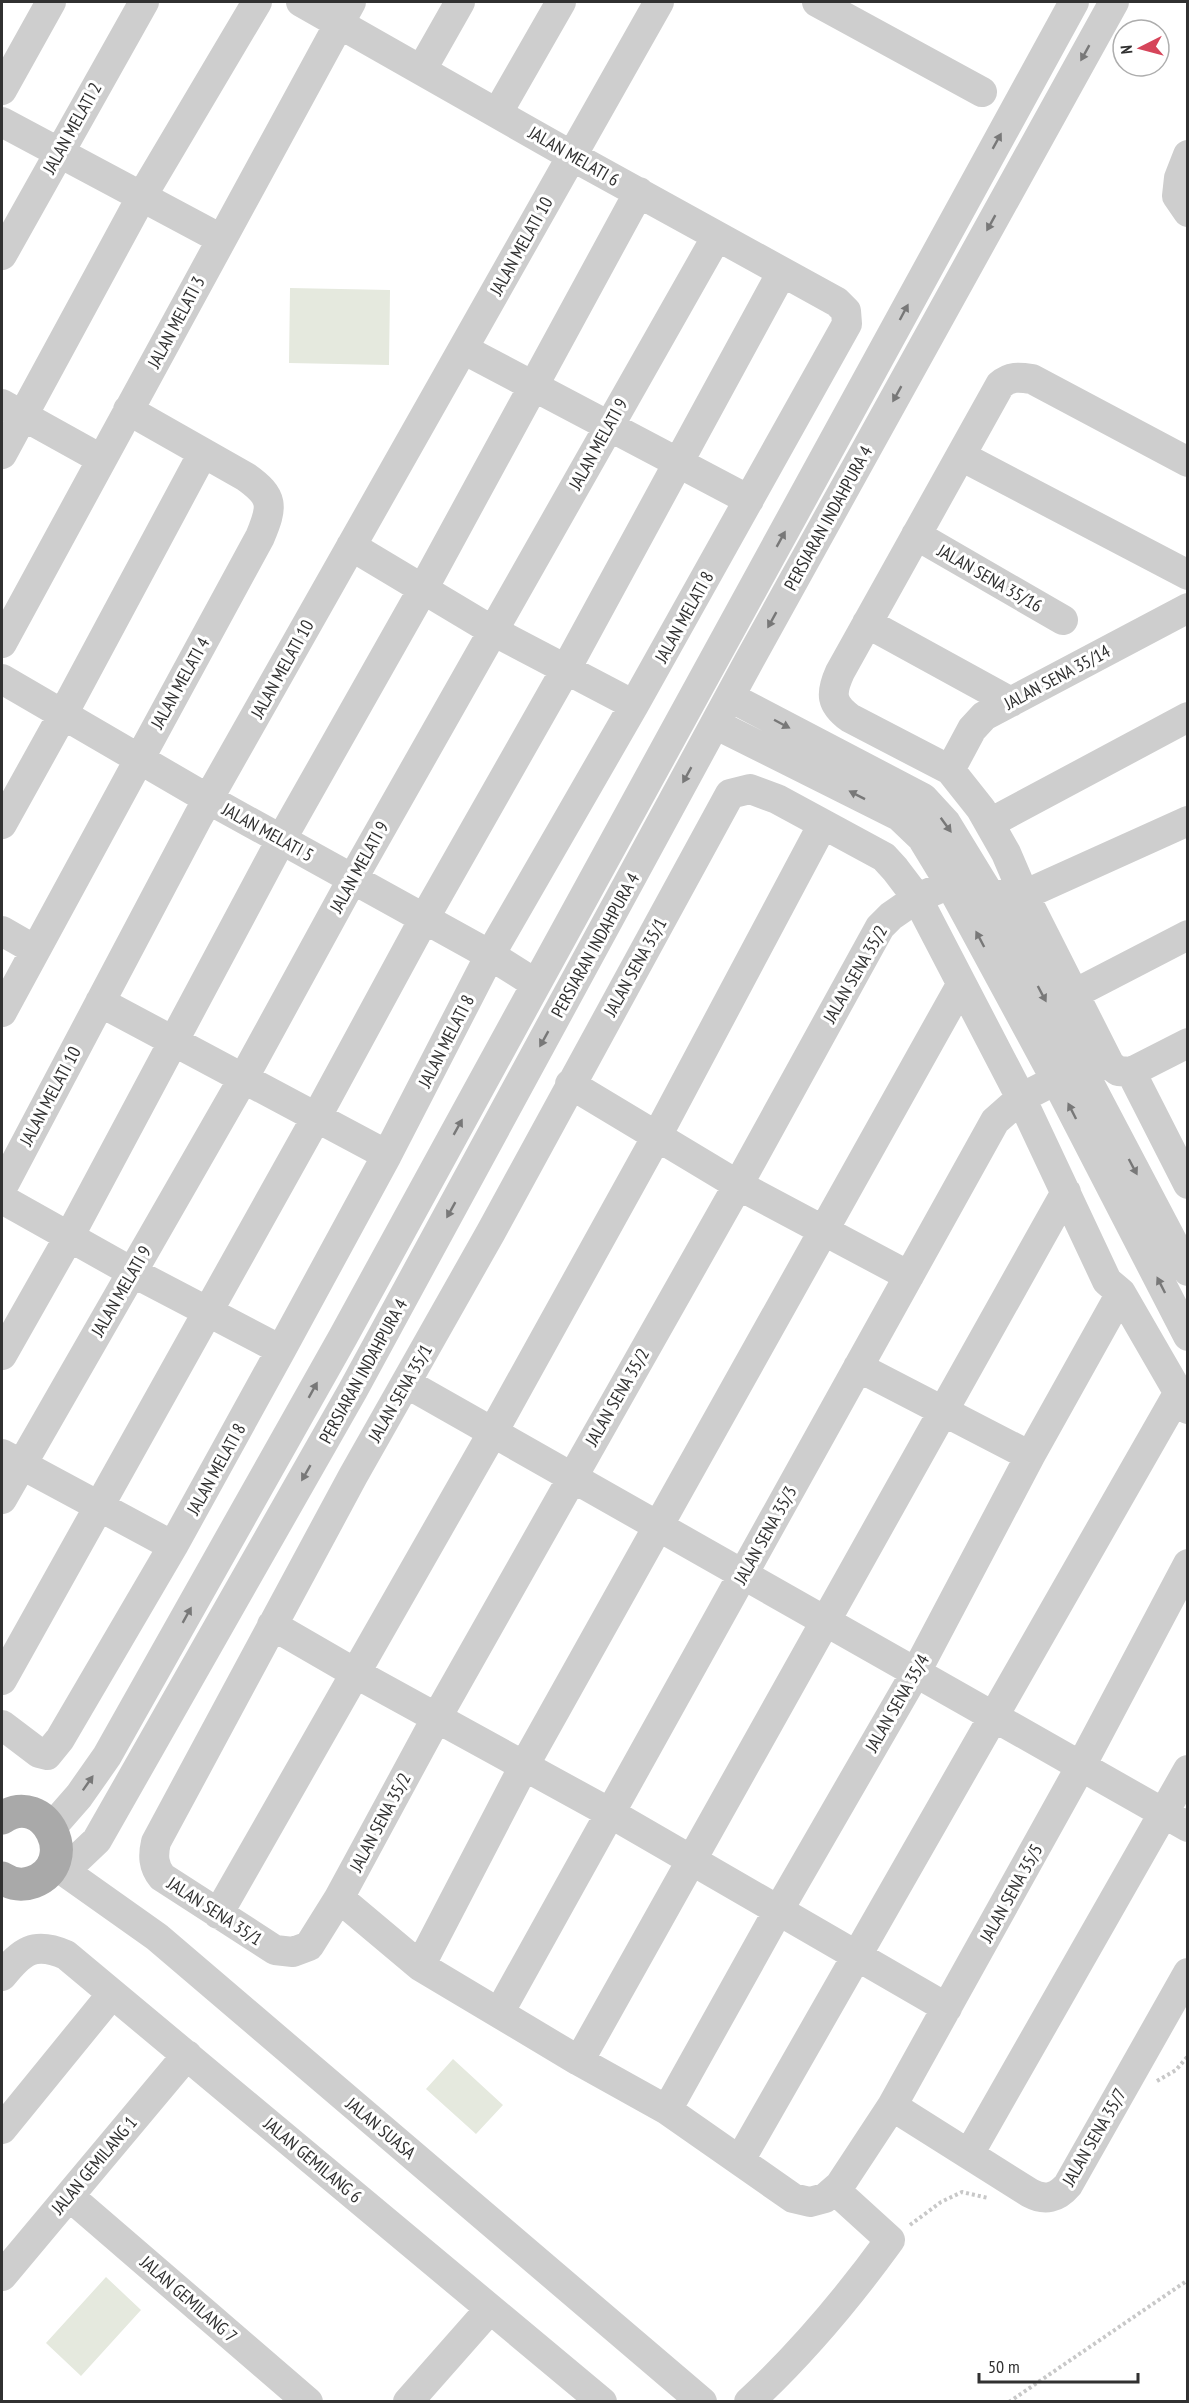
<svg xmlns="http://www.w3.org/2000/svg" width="1189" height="2403" font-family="'PT Sans Narrow',sans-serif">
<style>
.green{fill:#e5e9de}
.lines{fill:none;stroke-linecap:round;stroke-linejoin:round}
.path{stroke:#c8c8c8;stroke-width:4;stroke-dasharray:3 3;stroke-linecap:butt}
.minor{stroke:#cecece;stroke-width:30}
.major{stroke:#a9a9a9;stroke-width:33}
.oneway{fill:#787878}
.labels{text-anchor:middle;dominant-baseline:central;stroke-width:6;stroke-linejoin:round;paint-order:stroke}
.street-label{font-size:18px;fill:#313131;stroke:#fff}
</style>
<rect width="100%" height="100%" fill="#fff"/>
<path class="green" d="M290 288 390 290 389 365 289 363Z
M453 2059 503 2105 476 2134 426 2089Z
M106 2277 141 2310 81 2376 46 2343Z"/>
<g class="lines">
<path class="path" d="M1157 2081 1176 2070 1188 2056
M910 2225 941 2202 962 2192 988 2198
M1009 2402 1188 2280"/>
<path class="minor" d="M817 2 982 92
M422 69 460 2
M2 90 51 2
M498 112 561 2
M2 122 221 239
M1188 155 1179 178 1177 196 1188 212
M2 255 144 2
M463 349 749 500
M2 404 101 459
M2 454 142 196 257 2
M961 456 1188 575
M1188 462 1032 379C1019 377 1010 376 1000 385L840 672C830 694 831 704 850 718L950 770 981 809 1006 853 1024 895 1110 1065 1118 1071 1131 1072 1188 1184
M916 535 1063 620
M351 546 493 631 634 705
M867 623 1011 702
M2 643 351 2
M2 679 208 799 490 955 536 984
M730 697 923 798 946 823 990 895 1188 1271
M715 724 899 816 922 838 950 884 1056 1080 1188 1336
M950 770 972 729 984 716 1188 608
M1188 821 1024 895H990L950 884 917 898 891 916 880 927 738 1185 437 1717 339 1898 309 1946 293 1952 275 1950 162 1877C153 1866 153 1855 156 1842L353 1476 491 1232 730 794 750 789 777 799 884 857 895 869 917 898 1021 1098 1107 1281 1121 1293 1188 1409
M990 823 1188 717
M2 824 62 716 203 453
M2 931 35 950
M1074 994 1188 935
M100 1002 387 1155
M2 1012 260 537C273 506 274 497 246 477L128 410
M1131 1072 1188 1043
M570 1084 738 1185 909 1276
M2 1188 198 817 659 2
M2 1199 132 1272 281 1350
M2 1355 69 1237 281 840 423 589 639 192
M858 1367 1030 1456
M406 1383 1188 1827
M2 1454 173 1546
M2 1499 243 1079 353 878 717 236
M272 1625 355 1673 610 1813 947 2008
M2 1680 316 1118 424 919 566 669 782 272
M2 1725 39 1753 47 1755 60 1739 173 1546 281 1350 387 1155 490 955 634 705 847 324 846 311 837 302 572 156 301 2
M51 1828 79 1796 107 1756 343 1337 1074 2
M54 1864 77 1859 97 1840 353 1390 749 661 1114 2
M54 1864 157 1937 702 2402
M339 1898 420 1966 579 2061 667 2110 793 2198 810 2202 825 2198 840 2185 892 2106 1081 1766 1188 1564
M218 1914 493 1432 657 1136 823 824
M420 1966 524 1766 961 985
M2 1976C22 1951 34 1941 66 1955L602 2402
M499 2013 995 1121 1021 1098 1056 1080
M579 2061 1066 1192
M892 2106 1030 2193C1045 2201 1057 2198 1068 2185L1188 1973
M667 2110 778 1911 916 1672 1030 1456 1121 1293
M2 2129 112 1994
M969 2154 1188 1770
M740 2160 1179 1392
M69 2196 308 2402
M2 2276 187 2055
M408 2402 490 2309
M749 2402C802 2353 848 2298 890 2240L835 2190"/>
<path class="major" d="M2 1818C45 1789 82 1863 33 1882 22 1886 11 1884 2 1878"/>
</g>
<defs><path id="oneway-solid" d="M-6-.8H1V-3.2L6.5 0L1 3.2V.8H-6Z" transform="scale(1.5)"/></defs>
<g class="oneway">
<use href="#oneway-solid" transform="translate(1085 53) rotate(119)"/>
<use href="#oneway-solid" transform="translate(997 141) rotate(-61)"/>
<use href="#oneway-solid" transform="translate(991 223) rotate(119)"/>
<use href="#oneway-solid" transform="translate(904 312) rotate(-62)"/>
<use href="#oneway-solid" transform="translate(897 394) rotate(119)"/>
<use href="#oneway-solid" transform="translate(781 539) rotate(-61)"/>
<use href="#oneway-solid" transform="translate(772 620) rotate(119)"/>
<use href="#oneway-solid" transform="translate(782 724) rotate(28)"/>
<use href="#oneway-solid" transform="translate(687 775) rotate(119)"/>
<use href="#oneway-solid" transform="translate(857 795) rotate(-153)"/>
<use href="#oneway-solid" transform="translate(946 825) rotate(54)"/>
<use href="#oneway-solid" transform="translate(980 939) rotate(-118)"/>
<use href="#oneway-solid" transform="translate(1042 994) rotate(62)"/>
<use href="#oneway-solid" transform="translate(544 1039) rotate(119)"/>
<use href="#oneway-solid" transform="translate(1072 1111) rotate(-117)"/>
<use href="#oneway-solid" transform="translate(458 1127) rotate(-61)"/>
<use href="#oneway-solid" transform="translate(1133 1167) rotate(62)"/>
<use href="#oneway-solid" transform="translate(451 1210) rotate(119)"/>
<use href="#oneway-solid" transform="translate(1161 1285) rotate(-117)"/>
<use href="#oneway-solid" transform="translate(313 1390) rotate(-61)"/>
<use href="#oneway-solid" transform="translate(306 1473) rotate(120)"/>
<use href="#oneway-solid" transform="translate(187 1615) rotate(-61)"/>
<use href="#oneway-solid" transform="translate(88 1783) rotate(-55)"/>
</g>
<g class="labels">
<g class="street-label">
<text transform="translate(72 128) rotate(-61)">JALAN MELATI 2</text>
<text transform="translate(574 156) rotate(30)">JALAN MELATI 6</text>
<text transform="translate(521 246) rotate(-61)">JALAN MELATI 10</text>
<text transform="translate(176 322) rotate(-62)">JALAN MELATI 3</text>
<text transform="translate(598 444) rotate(-61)">JALAN MELATI 9</text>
<text transform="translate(828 518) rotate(-61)">PERSIARAN INDAHPURA 4</text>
<text transform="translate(990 578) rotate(30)">JALAN SENA 35/16</text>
<text transform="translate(684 617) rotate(-61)">JALAN MELATI 8</text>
<text transform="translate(282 669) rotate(-61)">JALAN MELATI 10</text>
<text transform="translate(1057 677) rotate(-28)">JALAN SENA 35/14</text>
<text transform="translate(180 683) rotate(-61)">JALAN MELATI 4</text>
<text transform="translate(268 832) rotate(29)">JALAN MELATI 5</text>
<text transform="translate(359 867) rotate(-61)">JALAN MELATI 9</text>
<text transform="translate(595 945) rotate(-61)">PERSIARAN INDAHPURA 4</text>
<text transform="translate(635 967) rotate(-61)">JALAN SENA 35/1</text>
<text transform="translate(855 974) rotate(-60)">JALAN SENA 35/2</text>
<text transform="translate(446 1041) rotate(-63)">JALAN MELATI 8</text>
<text transform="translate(50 1096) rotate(-62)">JALAN MELATI 10</text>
<text transform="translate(121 1291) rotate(-60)">JALAN MELATI 9</text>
<text transform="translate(363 1371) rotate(-61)">PERSIARAN INDAHPURA 4</text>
<text transform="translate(400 1393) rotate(-60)">JALAN SENA 35/1</text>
<text transform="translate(617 1397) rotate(-60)">JALAN SENA 35/2</text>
<text transform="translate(216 1469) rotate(-61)">JALAN MELATI 8</text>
<text transform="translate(765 1535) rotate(-61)">JALAN SENA 35/3</text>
<text transform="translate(897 1703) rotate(-60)">JALAN SENA 35/4</text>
<text transform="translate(380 1822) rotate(-62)">JALAN SENA 35/2</text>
<text transform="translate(1011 1893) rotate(-61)">JALAN SENA 35/5</text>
<text transform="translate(215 1911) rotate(33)">JALAN SENA 35/1</text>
<text transform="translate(381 2128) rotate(40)">JALAN SUASA</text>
<text transform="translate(1094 2137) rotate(-60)">JALAN SENA 35/7</text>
<text transform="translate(313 2160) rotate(40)">JALAN GEMILANG 6</text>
<text transform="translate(94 2165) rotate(-50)">JALAN GEMILANG 1</text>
<text transform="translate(189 2299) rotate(41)">JALAN GEMILANG 7</text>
</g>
</g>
<rect width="1189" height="2403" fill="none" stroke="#313131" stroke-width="6"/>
<g transform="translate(1141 48) rotate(264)"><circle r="28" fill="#ffffff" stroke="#adadad" stroke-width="1.5"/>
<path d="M0-4.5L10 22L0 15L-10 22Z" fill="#d6455a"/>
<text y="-9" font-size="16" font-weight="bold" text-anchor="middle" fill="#313131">N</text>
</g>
<path d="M979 2373v9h159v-9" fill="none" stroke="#313131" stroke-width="3"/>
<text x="988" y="2373" font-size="18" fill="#313131" stroke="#ffffff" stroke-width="4.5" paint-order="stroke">50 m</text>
</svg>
